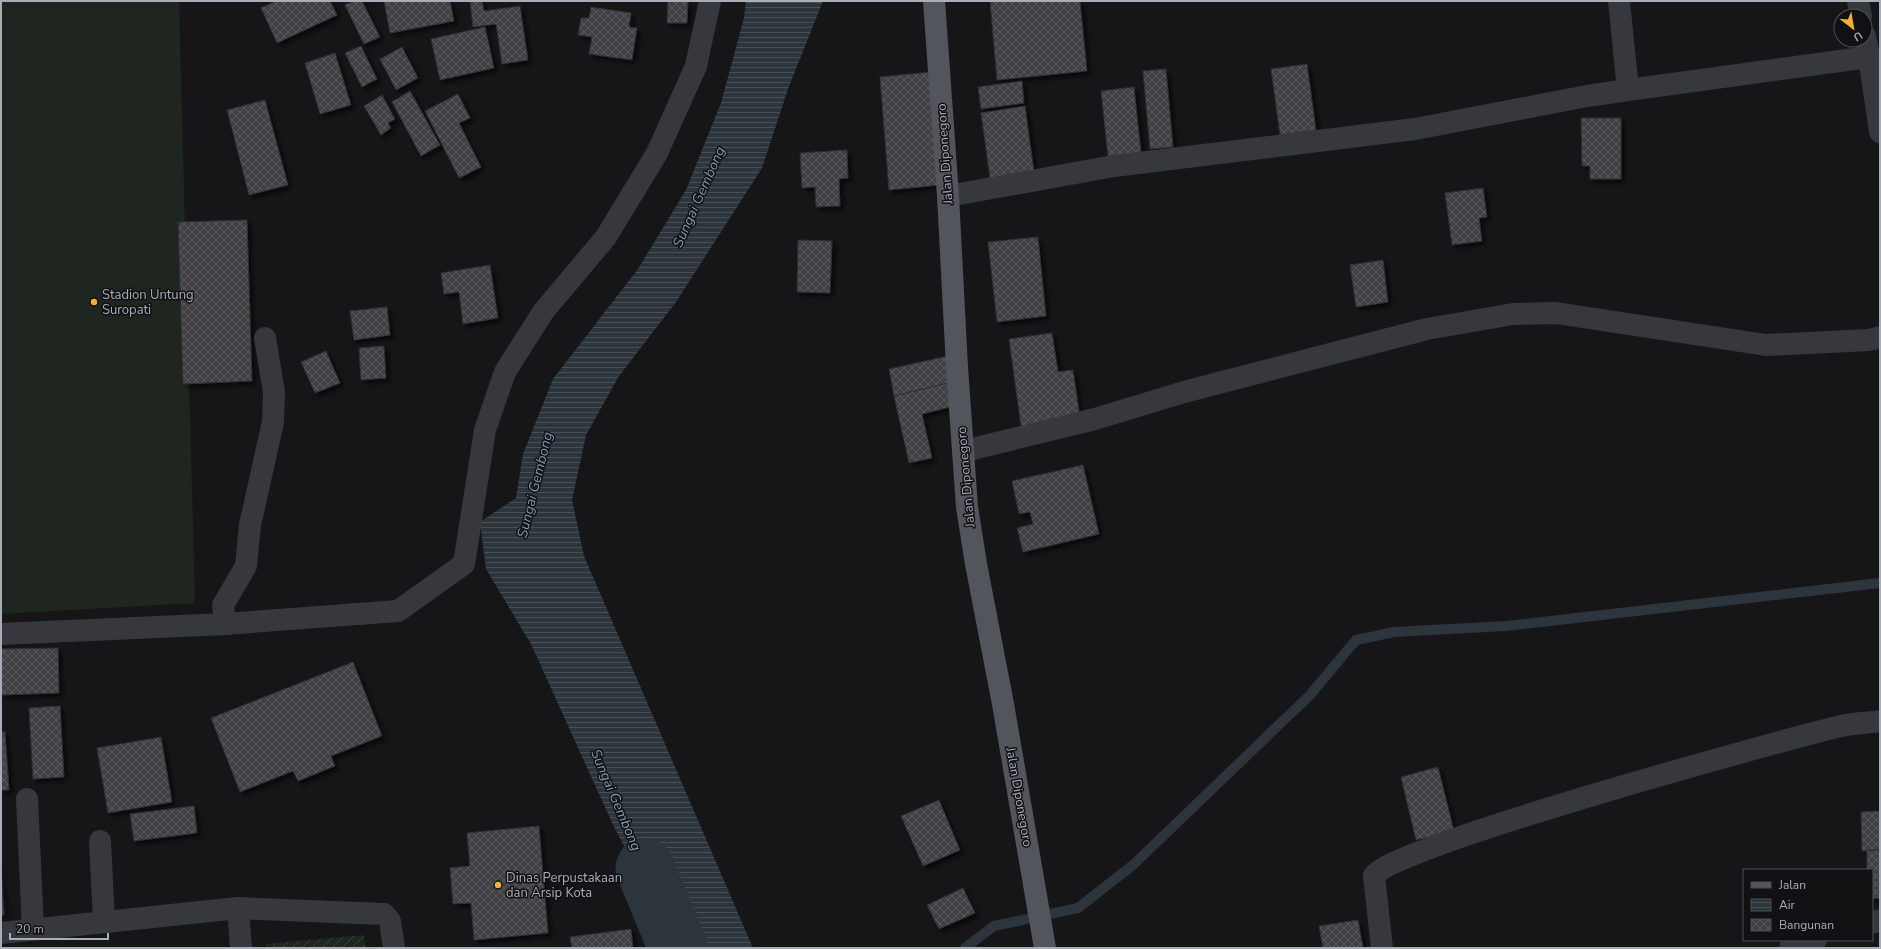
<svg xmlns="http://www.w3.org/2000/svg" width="1881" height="949" font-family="'Nunito Sans',sans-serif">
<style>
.garden{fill:url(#garden-furrows)}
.pitch{fill:#1e261f}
.water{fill:url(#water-rules)}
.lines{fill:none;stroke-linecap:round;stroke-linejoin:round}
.stream{stroke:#2c353c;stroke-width:10}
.river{stroke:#2c353c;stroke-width:59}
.building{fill:url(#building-cross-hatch);stroke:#303034;filter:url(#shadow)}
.minor{stroke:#37383d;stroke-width:22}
.major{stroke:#53555c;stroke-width:22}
.poi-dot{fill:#f2b134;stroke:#111113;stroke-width:1.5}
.labels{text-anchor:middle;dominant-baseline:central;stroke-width:3;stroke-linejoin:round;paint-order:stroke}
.street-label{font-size:13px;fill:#a8adb8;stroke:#111113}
.poi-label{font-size:13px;fill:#a8adb8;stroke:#111113;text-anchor:start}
.water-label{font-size:14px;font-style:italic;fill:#7f9bb3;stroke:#111113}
</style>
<defs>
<pattern id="garden-furrows" width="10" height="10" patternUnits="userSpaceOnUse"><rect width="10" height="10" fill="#1e261f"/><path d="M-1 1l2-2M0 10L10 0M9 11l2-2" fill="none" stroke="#3c433d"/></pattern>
<pattern id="water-rules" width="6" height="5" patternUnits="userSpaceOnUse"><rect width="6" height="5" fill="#2c353c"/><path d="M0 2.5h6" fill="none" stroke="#485056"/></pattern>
<pattern id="building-cross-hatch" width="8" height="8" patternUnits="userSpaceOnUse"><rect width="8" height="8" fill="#404145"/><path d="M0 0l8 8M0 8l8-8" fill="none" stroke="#595a5e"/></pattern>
<filter id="shadow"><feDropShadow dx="3.5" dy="3.5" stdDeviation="2" flood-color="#0009"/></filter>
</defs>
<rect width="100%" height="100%" fill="#161618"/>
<path class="garden" d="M364 935 365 948H266V944Z"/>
<path class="pitch" d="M1 1H179L195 603 1 614Z"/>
<path class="water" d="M746 1H823L788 89 762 168 676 302 619 376 586 435 572 500 584 556 753 948H679L614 827 531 644 486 569 480 522 516 498 523 454 553 379 638 269 686 190 721 103 744 18Z"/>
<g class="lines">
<path class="stream" d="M965 948 994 926 1078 908 1133 865 1310 695 1356 640 1394 632 1506 626 1880 583"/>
<path class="river" d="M645 868 678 948"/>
</g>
<path class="building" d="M276 1H330L337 15 277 43 261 8Z
M354 1H362L380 37 364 44 345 5Z
M384 1H450L454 21 390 33Z
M470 1H482L484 11 520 6 528 60 502 64 496 24 473 27Z
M668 1H688L687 23H667Z
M990 1H1080L1087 71 997 80Z
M591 7 631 13 629 27 637 28 632 60 589 54 592 37 578 35 581 18H589Z
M485 27 494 68 440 80 431 39Z
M361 46 377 79 362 87 345 53Z
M402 47 418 78 396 90 380 59Z
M335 53 351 105 320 114 305 63Z
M1307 64 1316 130 1280 135 1271 69Z
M1166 69 1173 147 1150 149 1143 71Z
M931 72 940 185 889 190 880 77Z
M1022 81 1024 103 981 109 978 87Z
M1134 87 1141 153 1108 156 1101 91Z
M410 91 440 145 421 156 392 102Z
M458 94 470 118 459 123 481 167 459 178 425 111Z
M382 95 395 119 388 123 391 128 381 135 364 106Z
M265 100 288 185 249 195 227 110Z
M1025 106 1034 172 990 178 981 113Z
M1581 118H1621V179H1590V166H1582Z
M847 150 848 178 839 179 840 206 816 207 815 187 802 188 800 153Z
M1483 188 1487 217 1479 218 1482 241 1452 245 1445 193Z
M247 220 252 381 183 384 178 222Z
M1038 237 1046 316 997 322 988 242Z
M798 240 832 241 830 293 797 292Z
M1383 260 1388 302 1356 307 1350 265Z
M490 265 498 318 463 324 459 292 444 294 441 273Z
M387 307 390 335 354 340 350 311Z
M1052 333 1058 372 1073 370 1080 418 1021 426 1009 339Z
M384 346 386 378 361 380 359 348Z
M326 351 340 383 315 393 301 362Z
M948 356 952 382 894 396 889 369Z
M952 382 958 405 922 414 932 458 909 463 894 396Z
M1083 465 1099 534 1023 552 1017 528 1033 524 1030 512 1019 514 1012 481Z
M58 648 59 693 1 695V649Z
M353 662 382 736 331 756 335 766 298 781 293 771 240 792 211 718Z
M60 706 64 777 33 779 29 708Z
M1 732H5L9 790H1Z
M161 737 172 802 108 813 97 748Z
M1438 767 1454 831 1416 840 1401 777Z
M939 800 960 850 923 866 901 816Z
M194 806 197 833 134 841 130 814Z
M1880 811V850L1862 851 1861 812Z
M539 826 548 933 474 940 471 903 453 904 450 868 470 866 467 833Z
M1867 850H1880V898L1872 899V870H1867Z
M1 867 4 915H1Z
M963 888 975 913 939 929 927 905Z
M1358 920 1363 948H1323L1319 926Z
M631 929 633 948H572L570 937Z"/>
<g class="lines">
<path class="minor" d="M1858 1 1861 16
M1869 57 1880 132
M1628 90 1869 57 1865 36
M948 196 1114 166 1415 129 1587 96 1628 90 1619 1
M964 451 1095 419 1184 392 1427 329 1513 314 1556 313 1766 345 1869 340 1880 337
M225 624 223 605 246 566 250 525 273 422 274 392 265 338
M1 634 225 624 398 611 464 564 485 430 505 372 543 312 606 237 657 153 696 66 710 1
M27 799 33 929
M100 841 104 922
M238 908 384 914 390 921 394 948
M1872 923 1880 920
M1 933 238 908 241 948
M1382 948 1374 876C1387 848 1786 739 1841 726 1854 723 1867 723 1880 721
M1790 948 1816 940"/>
<path class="major" d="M934 1 948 196 957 367 967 507 976 564 1003 704 1045 948"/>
</g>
<g class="poi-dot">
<circle cx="94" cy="302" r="4"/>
<circle cx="498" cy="885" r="4"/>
</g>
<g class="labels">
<g class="street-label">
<text transform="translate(945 154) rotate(-94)">Jalan Diponegoro</text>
<text transform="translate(966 477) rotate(-95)">Jalan Diponegoro</text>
<text transform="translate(1019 797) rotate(80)">Jalan Diponegoro</text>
</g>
<g class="poi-label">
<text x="102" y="295">Stadion Untung<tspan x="102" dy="15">Suropati</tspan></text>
<text x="506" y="878">Dinas Perpustakaan<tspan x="506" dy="15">dan Arsip Kota</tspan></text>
</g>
<g class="water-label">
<text transform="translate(699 197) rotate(-66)">Sungai Gembong</text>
<text transform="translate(535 485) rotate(-76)">Sungai Gembong</text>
<text transform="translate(616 800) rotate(67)">Sungai Gembong</text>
</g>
</g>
<rect width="1881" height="949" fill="none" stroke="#a8adb8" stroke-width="4"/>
<rect x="1743" y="869" width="130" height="72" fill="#111113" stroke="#4d4f55"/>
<rect x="1751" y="882" width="20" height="6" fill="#53555c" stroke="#4d4f55"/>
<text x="1779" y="889" font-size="12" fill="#a8adb8">Jalan</text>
<rect x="1751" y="899" width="20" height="12" fill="url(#water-rules)" stroke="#4d4f55"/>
<text x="1779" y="909" font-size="12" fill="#a8adb8">Air</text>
<rect x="1751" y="919" width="20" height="12" fill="url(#building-cross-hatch)" stroke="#4d4f55"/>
<text x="1779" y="929" font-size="12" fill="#a8adb8">Bangunan</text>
<g transform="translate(1853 28) rotate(149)"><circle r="19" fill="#111113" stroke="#4d4f55"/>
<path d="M0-3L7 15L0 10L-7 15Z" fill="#f2b134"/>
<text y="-6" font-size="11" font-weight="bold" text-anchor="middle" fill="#a8adb8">U</text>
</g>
<path d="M10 933v6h98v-6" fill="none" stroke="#a8adb8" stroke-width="2"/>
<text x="16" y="933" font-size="12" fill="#a8adb8" stroke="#111113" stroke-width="3" paint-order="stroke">20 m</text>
</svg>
